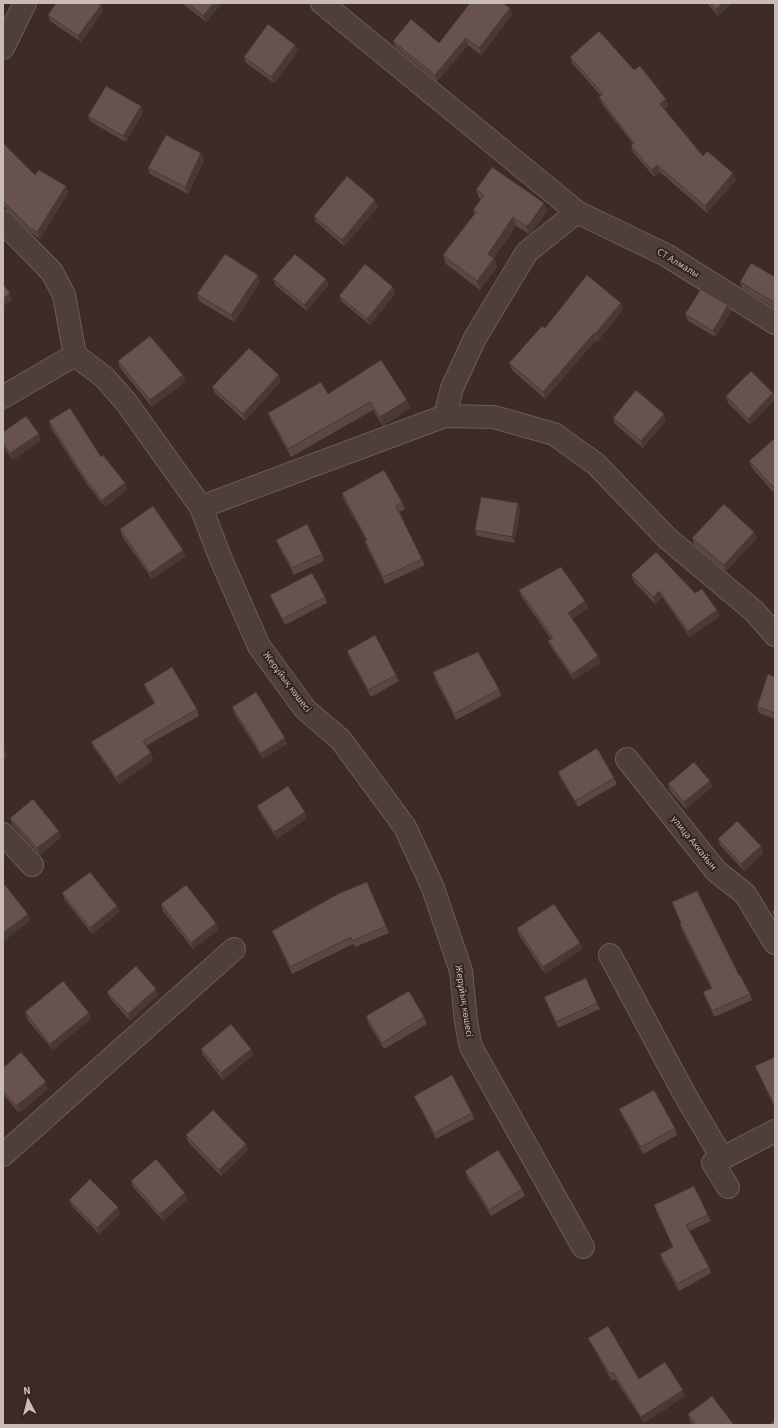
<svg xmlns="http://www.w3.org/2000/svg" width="778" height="1428" font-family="'Source Sans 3',sans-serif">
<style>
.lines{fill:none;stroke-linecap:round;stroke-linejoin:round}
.minor-casing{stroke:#6c5c59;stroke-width:24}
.minor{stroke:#4e3e3c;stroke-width:22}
.wall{fill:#594743}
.shaded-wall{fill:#483937}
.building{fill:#67524e;stroke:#483937}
.labels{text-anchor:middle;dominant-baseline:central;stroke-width:4;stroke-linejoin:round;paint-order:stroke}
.street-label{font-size:10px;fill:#c9bbb8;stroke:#332320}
</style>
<rect width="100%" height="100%" fill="#3e2b28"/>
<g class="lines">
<g class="minor-casing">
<path id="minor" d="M322 3 577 212 666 255 775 323
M3 48 25 3
M3 222 52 272 64 295 75 355 104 377 126 402 201 507 220 557 259 646 305 709 341 740 405 827 433 888 461 971 466 1022 471 1047 583 1247
M3 397 75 355
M445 416 494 417 554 434 596 464 667 538 754 611 775 635
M201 507 445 416 452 388 475 338 527 252 577 212
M627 759 716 871 745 894 775 943
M3 834 32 865
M610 955 685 1095 722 1158
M3 1155 234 949
M728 1187 713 1163 775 1131"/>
</g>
<use href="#minor" class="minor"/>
</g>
<path class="wall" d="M182 3H222L206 22Z
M707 3H732L718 16Z
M101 5 103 11 81 42 50 21 48 15Z
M510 8 512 15 481 55 468 45 437 81 396 47 393 41 439 43Z
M295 45 298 51 274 83 246 63 244 57Z
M570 57 634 70 666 99 668 106 664 109 703 156 736 180 707 213 660 172 654 177 633 152 631 146 633 144 602 104 599 97 601 96 572 63Z
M141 106 143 112 126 142 91 122 88 116Z
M3 143 35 175 66 186 68 193 40 239 33 234 3 206Z
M204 160 188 194 150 174 148 168Z
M476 190 547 211 533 231 529 234 516 226 494 258 497 267 480 290 446 264 443 255 474 214 473 210 481 199 479 198Z
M378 207 344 246 316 222 314 216Z
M775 277V308L742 288 740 282Z
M273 279H326L328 285 307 311 276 286Z
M260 282 234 322 199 301 197 294Z
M393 287 395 294 370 325 342 302 339 296Z
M623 309 598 341 596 340 545 399 512 370 509 363 545 328Z
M731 311 716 337 688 321 685 314Z
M118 361 183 375 185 382 152 407 120 368Z
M281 381 245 421 215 393 212 387Z
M773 393 775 398 750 425 728 403 726 396Z
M328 394 407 400 410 408 383 426 373 410 291 457 271 421 268 413Z
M613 418 666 420 643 448 615 424Z
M49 421 125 483 127 490 105 507 86 483 51 428Z
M3 432 41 440 13 460 3 446Z
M775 438V494L752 468 749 461Z
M342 493 402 502 405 509 399 512 422 559 425 565 385 584 367 547 365 541 366 540 344 500Z
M520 510 514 543 477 536 475 530Z
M120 529 186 556 152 579 122 536Z
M692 538H757L726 571 694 545Z
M276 540 322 554 324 561 294 575 279 547Z
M631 575 695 593 717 610 719 617 690 637 662 597 655 604 634 582Z
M519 590 585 601 588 608 571 619 598 656 600 663 574 680 551 647 548 641 551 639 521 596Z
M270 595 325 597 327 603 285 625 272 601Z
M347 651 396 675 399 681 371 697 349 657Z
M433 672 499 689 501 696 456 720 435 679Z
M775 677V719L759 713 757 707Z
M144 684 197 709 199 716 146 746 151 753 153 760 119 784 94 748 91 742 154 703 146 690Z
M232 707 287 744 263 759 234 713Z
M558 772 614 778 617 784 578 807 560 778Z
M710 781 712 787 686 809 670 791 668 784Z
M257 806 307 818 277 839 260 813Z
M10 818 59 831 61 837 40 855 12 824Z
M718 839 761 846 763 853 744 871 720 845Z
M62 893 117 906 119 912 92 934 65 900Z
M672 902 739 975 750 994 752 1000 714 1017 703 992 711 988 682 930 680 924 681 923Z
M161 904 218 930 193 949 163 911Z
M386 926 389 933 355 947 353 944 292 974 275 937 272 931Z
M517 928 580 943 582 949 545 974 519 935Z
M156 989 158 995 130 1021 110 998 107 992Z
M544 997 597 1003 600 1009 558 1028Z
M25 1012 91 1019 53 1050 27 1019Z
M366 1016 424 1017 427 1024 384 1049 368 1023Z
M201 1049 253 1055 223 1080 203 1055Z
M775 1057V1109L758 1072 755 1066Z
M3 1068 48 1089 19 1113 3 1094Z
M414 1096 472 1113 474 1119 436 1139 417 1102Z
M619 1109 675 1128 677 1135 643 1154 622 1115Z
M186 1135 248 1150 221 1176 188 1142Z
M465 1171 522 1189 525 1196 491 1216 467 1177Z
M131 1181 187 1200 163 1221 133 1187Z
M69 1200 120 1214 99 1234 72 1206Z
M654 1205 708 1215 711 1221 689 1231 709 1267 711 1273 679 1291 662 1261 660 1254 673 1247 656 1211Z
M588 1338 639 1379 683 1390 685 1396 644 1423 615 1379 612 1381 591 1344Z
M688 1414 734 1425H693L690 1421Z"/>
<path class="shaded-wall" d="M214 3H222L206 22 203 16Z
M723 3H732L718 16 716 9Z
M101 5 103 11 81 42 78 36Z
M510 8 512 15 481 55 479 48Z
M466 38 468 45 437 81 435 75Z
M295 45 298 51 274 83 271 77Z
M666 99 668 106 662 110 660 104Z
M141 106 143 112 126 142 123 136Z
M201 153 204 160 188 194 185 187Z
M657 165 660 172 654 177 652 170Z
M733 173 736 180 707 213 705 206Z
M66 186 68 193 40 239 37 232Z
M375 200 378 207 344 246 342 240Z
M544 203 547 211 533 231 529 234 526 226Z
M513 217 516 226 491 262 488 254Z
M494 258 497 267 480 290 477 281Z
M258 275 260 282 234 322 231 315Z
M326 279 328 285 307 311 304 305Z
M393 287 395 294 370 325 367 319Z
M10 293 12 300 3 307V299Z
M621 303 623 309 598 341 595 334Z
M728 305 731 311 716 337 713 331Z
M594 333 596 340 545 399 543 392Z
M183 375 185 382 152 407 150 400Z
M279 375 281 381 245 421 243 414Z
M773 393 775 398V400L750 425 748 419Z
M407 400 410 408 383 426 380 417Z
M664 414 666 420 643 448 641 441Z
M39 434 41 440 13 460 10 453Z
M125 483 127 490 105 507 102 500Z
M775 485V493L773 487Z
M518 503 520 510 514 543 512 537Z
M754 532 757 538 726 571 724 565Z
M183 550 186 556 152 579 150 573Z
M659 591 662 597 655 604 653 597Z
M585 601 588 608 570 620 568 613Z
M717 610 719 617 690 637 688 631Z
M598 656 600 663 574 680 572 674Z
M285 738 287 744 263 759 261 753Z
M5 750 7 756 3 760V751Z
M151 753 153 760 119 784 116 777Z
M710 781 712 787 686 809 684 802Z
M305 812 307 818 277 839 274 832Z
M59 831 61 837 40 855 37 848Z
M761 846 763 853 744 871 741 864Z
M117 906 119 912 92 934 90 928Z
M28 914 31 920 3 942V933Z
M216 923 218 930 193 949 191 943Z
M580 943 582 949 545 974 543 967Z
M156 989 158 995 130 1021 128 1014Z
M89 1013 91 1019 53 1050 50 1044Z
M251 1049 253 1055 223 1080 221 1073Z
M46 1082 48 1089 19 1113 16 1106Z
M246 1144 248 1150 221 1176 219 1170Z
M185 1193 187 1200 163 1221 160 1214Z
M118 1207 120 1214 99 1234 97 1228Z
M683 1390 685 1396 644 1423 641 1417Z"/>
<path class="building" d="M56 3H98L101 5 78 36 48 15Z
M188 3H214L203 16Z
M470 3H503L510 8 479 48 466 38 435 75 393 41 411 19 439 43Z
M710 3H723L716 9Z
M268 24 295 45 271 77 244 57Z
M599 31 634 70 640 66 666 99 660 104 703 156 707 151 733 173 705 206 657 165 652 170 631 146 634 143 599 97 603 94 570 57Z
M106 86 141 106 123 136 88 116Z
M166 135 201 153 185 187 148 168Z
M3 143 35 175 39 170 66 186 37 232 30 228 3 201Z
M492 167 544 203 530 223 526 226 513 217 488 254 494 258 477 281 443 255 476 212 473 210 484 195 476 190Z
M347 176 375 200 342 240 314 216Z
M225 254 258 275 231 315 197 294Z
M295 254 326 279 304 305 273 279Z
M751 263 775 277V303L740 282Z
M365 264 393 287 367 319 339 296Z
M587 275 621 303 595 334 594 333 543 392 509 363 542 326 545 328Z
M3 284 10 293 3 299Z
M701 289 728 305 713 331 685 314Z
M150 336 183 375 150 400 118 361Z
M249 348 279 375 243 414 212 387Z
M381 360 407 400 380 417 370 402 288 449 268 413 321 382 328 394Z
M751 371 773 393 748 419 726 396Z
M636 390 664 414 641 441 613 418Z
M70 408 101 457 103 455 125 483 102 500 84 477 49 421Z
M26 416 39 434 10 453 3 443V432Z
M775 438V485L773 487 749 461Z
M384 470 402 502 396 506 422 559 383 577 365 541 367 540 342 493Z
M481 497 518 503 512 537 475 530Z
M724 504 754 532 724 565 692 538Z
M153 506 183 550 150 573 120 529Z
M307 524 322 554 292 568 276 540Z
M656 552 695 593 702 589 717 610 688 631 659 591 653 597 631 575Z
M561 567 585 601 568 613 598 656 572 674 548 641 553 638 519 590Z
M312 573 325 597 282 619 270 595Z
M375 635 396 675 368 690 347 651Z
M478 652 499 689 454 714 433 672Z
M172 667 197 709 143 741 151 753 116 777 91 742 155 703 144 684Z
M768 674 775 677V713L757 707Z
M256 692 285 738 261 753 232 707Z
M597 748 614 778 575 801 558 772Z
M694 762 710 781 684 802 668 784Z
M288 786 305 812 274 832 257 806Z
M33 799 59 831 37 848 10 818Z
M737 821 761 846 741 864 718 839Z
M90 872 117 906 90 928 62 893Z
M367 882 386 926 352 941 351 937 290 967 272 931 338 894Z
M5 885 28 914 3 933V886Z
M186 885 216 923 191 943 161 904Z
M697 891 739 975H740L750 994 712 1011 703 992 712 988 680 924 681 923 672 902Z
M554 904 580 943 543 967 517 928Z
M775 909V916L772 912Z
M136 966 156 989 128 1014 107 992Z
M586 978 597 1003 556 1022 544 997Z
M63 981 89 1013 50 1044 25 1012Z
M409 991 424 1017 382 1043 366 1016Z
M231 1024 251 1049 221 1073 201 1049Z
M21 1052 46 1082 16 1106 3 1091V1068Z
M775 1057V1105H774L755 1066Z
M452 1075 472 1113 434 1133 414 1096Z
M654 1090 675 1128 641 1147 619 1109Z
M213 1110 246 1144 219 1170 186 1135Z
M498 1150 522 1189 489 1210 465 1171Z
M156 1159 185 1193 160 1214 131 1181Z
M90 1179 118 1207 97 1228 69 1200Z
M694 1186 708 1215 686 1225 709 1267 677 1284 660 1254 673 1247 654 1205Z
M608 1326 639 1379 665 1362 683 1390 641 1417 613 1372 610 1374 588 1338Z
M712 1396 734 1425H696L688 1414Z
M775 1420V1425H769Z"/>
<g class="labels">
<g class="street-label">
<text transform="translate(678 263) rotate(31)">СТ Алмалы</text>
<text transform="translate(287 682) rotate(53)">Жерұйық көшесі</text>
<text transform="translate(694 843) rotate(51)">улица Аккайын</text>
<text transform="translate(464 1001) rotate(81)">Жерұйық көшесі</text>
</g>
</g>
<rect width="778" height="1428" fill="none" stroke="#c9bbb8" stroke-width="8"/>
<g transform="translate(28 1400) rotate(353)" stroke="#332320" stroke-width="3" paint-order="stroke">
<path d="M0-3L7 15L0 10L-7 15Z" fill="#c9bbb8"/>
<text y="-6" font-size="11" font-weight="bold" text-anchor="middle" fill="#c9bbb8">N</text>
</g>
</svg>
